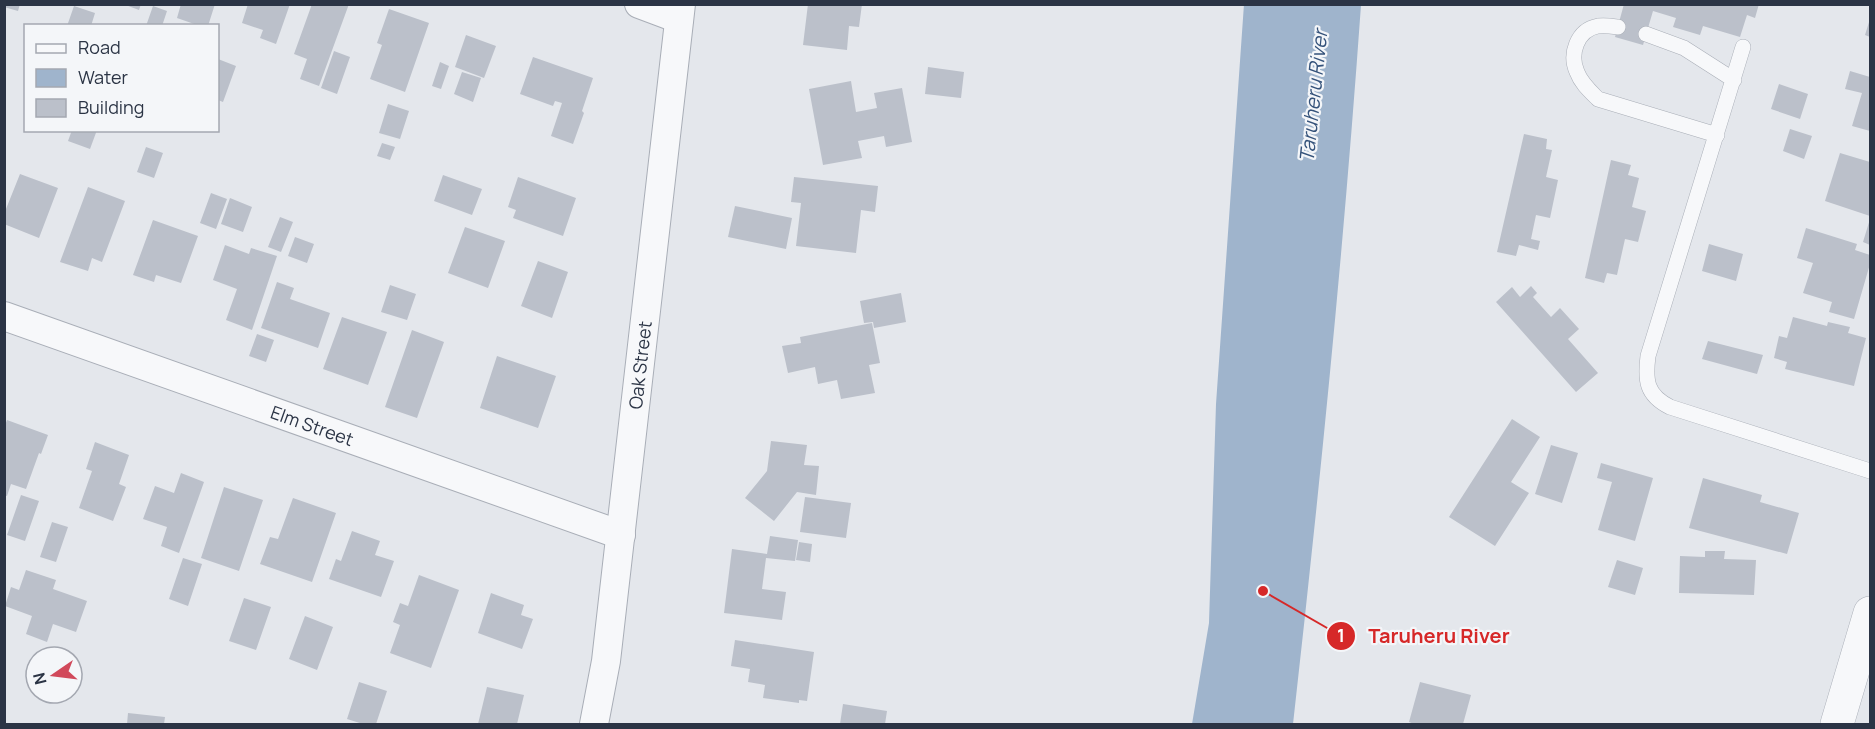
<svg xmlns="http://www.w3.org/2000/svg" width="1875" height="729" font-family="Manrope,sans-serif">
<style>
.water{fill:#9fb4cc}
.building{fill:#bbc0ca}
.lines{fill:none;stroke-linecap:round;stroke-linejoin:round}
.service-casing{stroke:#a9aeb7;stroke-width:16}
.minor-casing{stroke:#a9aeb7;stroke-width:30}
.tertiary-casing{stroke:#a9aeb7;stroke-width:34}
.service{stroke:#f7f8fa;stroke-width:15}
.minor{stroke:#f7f8fa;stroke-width:28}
.tertiary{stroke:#f7f8fa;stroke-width:33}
.labels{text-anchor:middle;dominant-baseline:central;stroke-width:4.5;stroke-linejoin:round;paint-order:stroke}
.street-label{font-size:18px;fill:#2b3445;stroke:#f4f6f9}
.water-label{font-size:20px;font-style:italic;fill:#34527a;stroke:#f4f6f9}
.leader{fill:none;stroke:#d62828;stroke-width:2}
.callout-dot{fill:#d62828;stroke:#f4f6f9;stroke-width:2}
.mark-label{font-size:18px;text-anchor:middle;font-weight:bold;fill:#fff}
.callout-label{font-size:20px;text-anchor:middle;font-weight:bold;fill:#d62828;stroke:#f4f6f9;stroke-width:4.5;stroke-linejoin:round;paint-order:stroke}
</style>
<rect width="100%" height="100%" fill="#e4e7ec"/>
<path class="water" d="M1244 4 1361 5C1344 245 1320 485 1293 724H1192L1209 623 1216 404Z"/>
<path class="building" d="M4 4H20L18 11 4 7Z
M123 4H141L139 10Z
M181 4H215L208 26H200L177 18Z
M248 4H290L276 44 260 38 263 30 242 23Z
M312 4H349L319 86 300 79 307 59 294 54Z
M808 4H862L859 27 849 26 847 50 803 45Z
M1624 4H1759L1755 18 1747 15 1740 37 1703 26 1700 35 1673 27 1676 18 1653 11 1643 45 1615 37Z
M74 6 95 13 91 26H67Z
M153 6 167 11 162 26H146Z
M389 9 429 23 405 92 370 79 382 45 377 43Z
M1870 19V37L1865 35Z
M466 35 496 46 484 78 455 67Z
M334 51 350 57 337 94 321 88Z
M533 57 593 78 582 111 584 113 573 144 551 136 562 103 555 101 553 106 520 94Z
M218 59 236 66 223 102 218 100Z
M440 62 449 66 441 89 432 86Z
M928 67 964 72 961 98 925 94Z
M1850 71 1870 77V131L1852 126 1862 93 1845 89Z
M462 72 481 78 473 102 454 94Z
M851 81 856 112 877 108 874 93 902 88 912 142 886 147 884 136 858 141 862 158 823 165 809 89Z
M1779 84 1808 94 1800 119 1771 109Z
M388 104 409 111 400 139 379 133Z
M1790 129 1812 136 1804 159 1783 151Z
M72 130H97L90 149 68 141Z
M1524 134 1547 139 1546 149 1552 150 1546 177 1558 180 1550 218 1536 215 1531 239 1540 241 1538 250 1519 245 1516 256 1497 252Z
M382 143 395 147 390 160 377 156Z
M146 147 163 153 154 178 137 172Z
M1840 153 1870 162V216L1825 201Z
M1611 160 1631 165 1628 175 1639 178 1632 207 1646 211 1638 242 1625 239 1617 275 1607 273 1604 283 1585 278Z
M20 174 58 188 39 238 4 224V214Z
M443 175 482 189 472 215 434 201Z
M518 177 576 198 563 236 513 218 516 210 508 207Z
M794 177 878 186 875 212 861 210 856 253 796 246 801 203 791 202Z
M88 187 125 201 102 262 92 258 88 271 60 262Z
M211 193 227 199 216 229 200 223Z
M230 198 252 207 243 232 221 224Z
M735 206 792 218 786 249 728 237Z
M280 217 293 222 281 252 268 247Z
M1870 219V245L1863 242Z
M153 220 198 236 181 283 156 275 154 282 133 275Z
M465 227 505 241 488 288 448 273Z
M1806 228 1857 244 1855 250 1870 255V264L1854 319 1829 312 1832 302 1803 293 1813 263 1797 258Z
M295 237 314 244 307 263 288 256Z
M1709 244 1743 254 1736 281 1702 271Z
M225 245 249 254 251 248 277 256 252 330 226 320 237 289 213 280Z
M538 261 568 272 552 318 521 306Z
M277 282 294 288 290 299 330 313 318 348 261 328Z
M390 285 416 294 407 320 381 312Z
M1531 286 1537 293 1533 297 1551 317 1560 308 1579 329 1568 339 1598 373 1576 392 1496 302 1512 287 1520 297Z
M901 293 906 322 874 328 873 322 864 323 860 301Z
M342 317 387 332 368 385 323 369Z
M1793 317 1827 326 1828 322 1850 327 1848 333 1866 338 1854 386 1785 369 1787 362 1774 358 1779 336 1787 338Z
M872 323 880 363 869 365 875 393 841 399 837 380 818 384 815 367 788 373 782 346 801 343 800 337Z
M412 330 444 342 417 418 385 407Z
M257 334 274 340 266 362 249 356Z
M1708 341 1763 355 1757 374 1702 359Z
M497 356 556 376 538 428 480 408Z
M1512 419 1540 437 1511 482 1529 493 1495 546 1449 517Z
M7 420 48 435 41 454 39 453 26 489 11 484 7 496 4 495V428Z
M771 441 807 445 804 465 819 466 816 495 797 492 774 521 745 498 767 471Z
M95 442 129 455 119 484 126 487 113 521 79 508 92 471 86 469Z
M1551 445 1578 453 1562 503 1535 494Z
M1601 463 1653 478 1635 541 1598 530 1612 482 1597 478Z
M181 473 204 482 179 553 161 546 167 527 143 519 155 486 174 493Z
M1703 478 1762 495 1760 502 1799 513 1787 554 1689 528Z
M224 487 263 500 239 571 201 558Z
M21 495 39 501 25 541 7 535Z
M805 497 851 503 846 538 800 532Z
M293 498 336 513 312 582 260 564 270 537 278 539Z
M52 522 68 527 56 562 40 557Z
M352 531 380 541 375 555 394 561 381 597 329 579 336 559 341 561Z
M770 536 798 540 795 561 766 558 762 589 786 592 782 620 724 613 732 549 767 554Z
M799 542 812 544 810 562 796 560Z
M1705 551H1725L1724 559 1756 560 1754 595 1679 593 1680 556 1705 557Z
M183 558 202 564 188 606 169 599Z
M1617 560 1643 568 1635 595 1608 587Z
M26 570 56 580 53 589 87 601 76 632 53 624 47 642 26 634 32 616 5 606 11 587 19 590Z
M419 575 459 590 431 668 390 653 400 625 393 622 400 603 408 606Z
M491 593 524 605 521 615 533 619 522 649 478 633Z
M244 598 271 607 256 650 229 641Z
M305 616 333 627 317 670 289 659Z
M735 640 814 652 807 701 799 700V703L763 698 765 685 748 682 750 669 731 666Z
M359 682 387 691 376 724H363L347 719Z
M1420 682 1471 695 1463 724H1414L1409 722Z
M487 687 524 695 517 724H478Z
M843 704 887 711 885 724H840Z
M128 713 165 717 164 724H127Z"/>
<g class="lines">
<g class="service-casing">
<path id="service" d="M1618 27C1611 26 1605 25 1598 26 1577 30 1569 54 1577 72 1581 83 1590 91 1598 99L1717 135
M1646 34 1684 48 1734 80
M1743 47 1648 356C1645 380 1646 395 1670 407L1870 471"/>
</g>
<g class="minor-casing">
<g id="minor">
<path d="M639 4 679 19"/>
<path id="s1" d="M4 316 621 535"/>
<path id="s2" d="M594 724 606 661 681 4"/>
</g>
</g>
<g class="tertiary-casing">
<path id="tertiary" d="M1837 724 1870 613"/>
</g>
<use href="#service" class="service"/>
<use href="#minor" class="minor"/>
<use href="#tertiary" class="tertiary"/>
</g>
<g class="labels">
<g class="street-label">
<text stroke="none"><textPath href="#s2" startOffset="362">Oak Street</textPath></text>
<text stroke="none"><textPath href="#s1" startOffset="327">Elm Street</textPath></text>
</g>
<g class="water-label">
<text transform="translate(1313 96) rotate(-84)">Taruheru River</text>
</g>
</g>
<path class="leader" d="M1263 591L1341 636"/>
<g class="callout-dot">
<circle cx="1263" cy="591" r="6"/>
<circle cx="1341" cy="636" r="15"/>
</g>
<g class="mark-label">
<text x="1341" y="642">1</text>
</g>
<g class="callout-label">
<text x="1439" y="643">Taruheru River</text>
</g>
<rect width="1875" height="729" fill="none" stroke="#2b3445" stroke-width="12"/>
<rect x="24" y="24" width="195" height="108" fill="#f4f6f9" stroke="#a4a8b1" stroke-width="1.5"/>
<rect x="36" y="44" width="30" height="9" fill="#f7f8fa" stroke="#a4a8b1" stroke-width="1.5"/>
<text x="78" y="54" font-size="18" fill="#2b3445">Road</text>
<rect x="36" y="69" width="30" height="18" fill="#9fb4cc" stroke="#a4a8b1" stroke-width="1.5"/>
<text x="78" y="84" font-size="18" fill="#2b3445">Water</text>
<rect x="36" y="99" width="30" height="18" fill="#bbc0ca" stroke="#a4a8b1" stroke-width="1.5"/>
<text x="78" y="114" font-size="18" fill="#2b3445">Building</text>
<g transform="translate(54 675) rotate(256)"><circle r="28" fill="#f4f6f9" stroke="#a4a8b1" stroke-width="1.5"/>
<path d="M0-4.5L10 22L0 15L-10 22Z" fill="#d1495b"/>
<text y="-9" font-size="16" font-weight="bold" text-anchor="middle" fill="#2b3445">N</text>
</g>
</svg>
